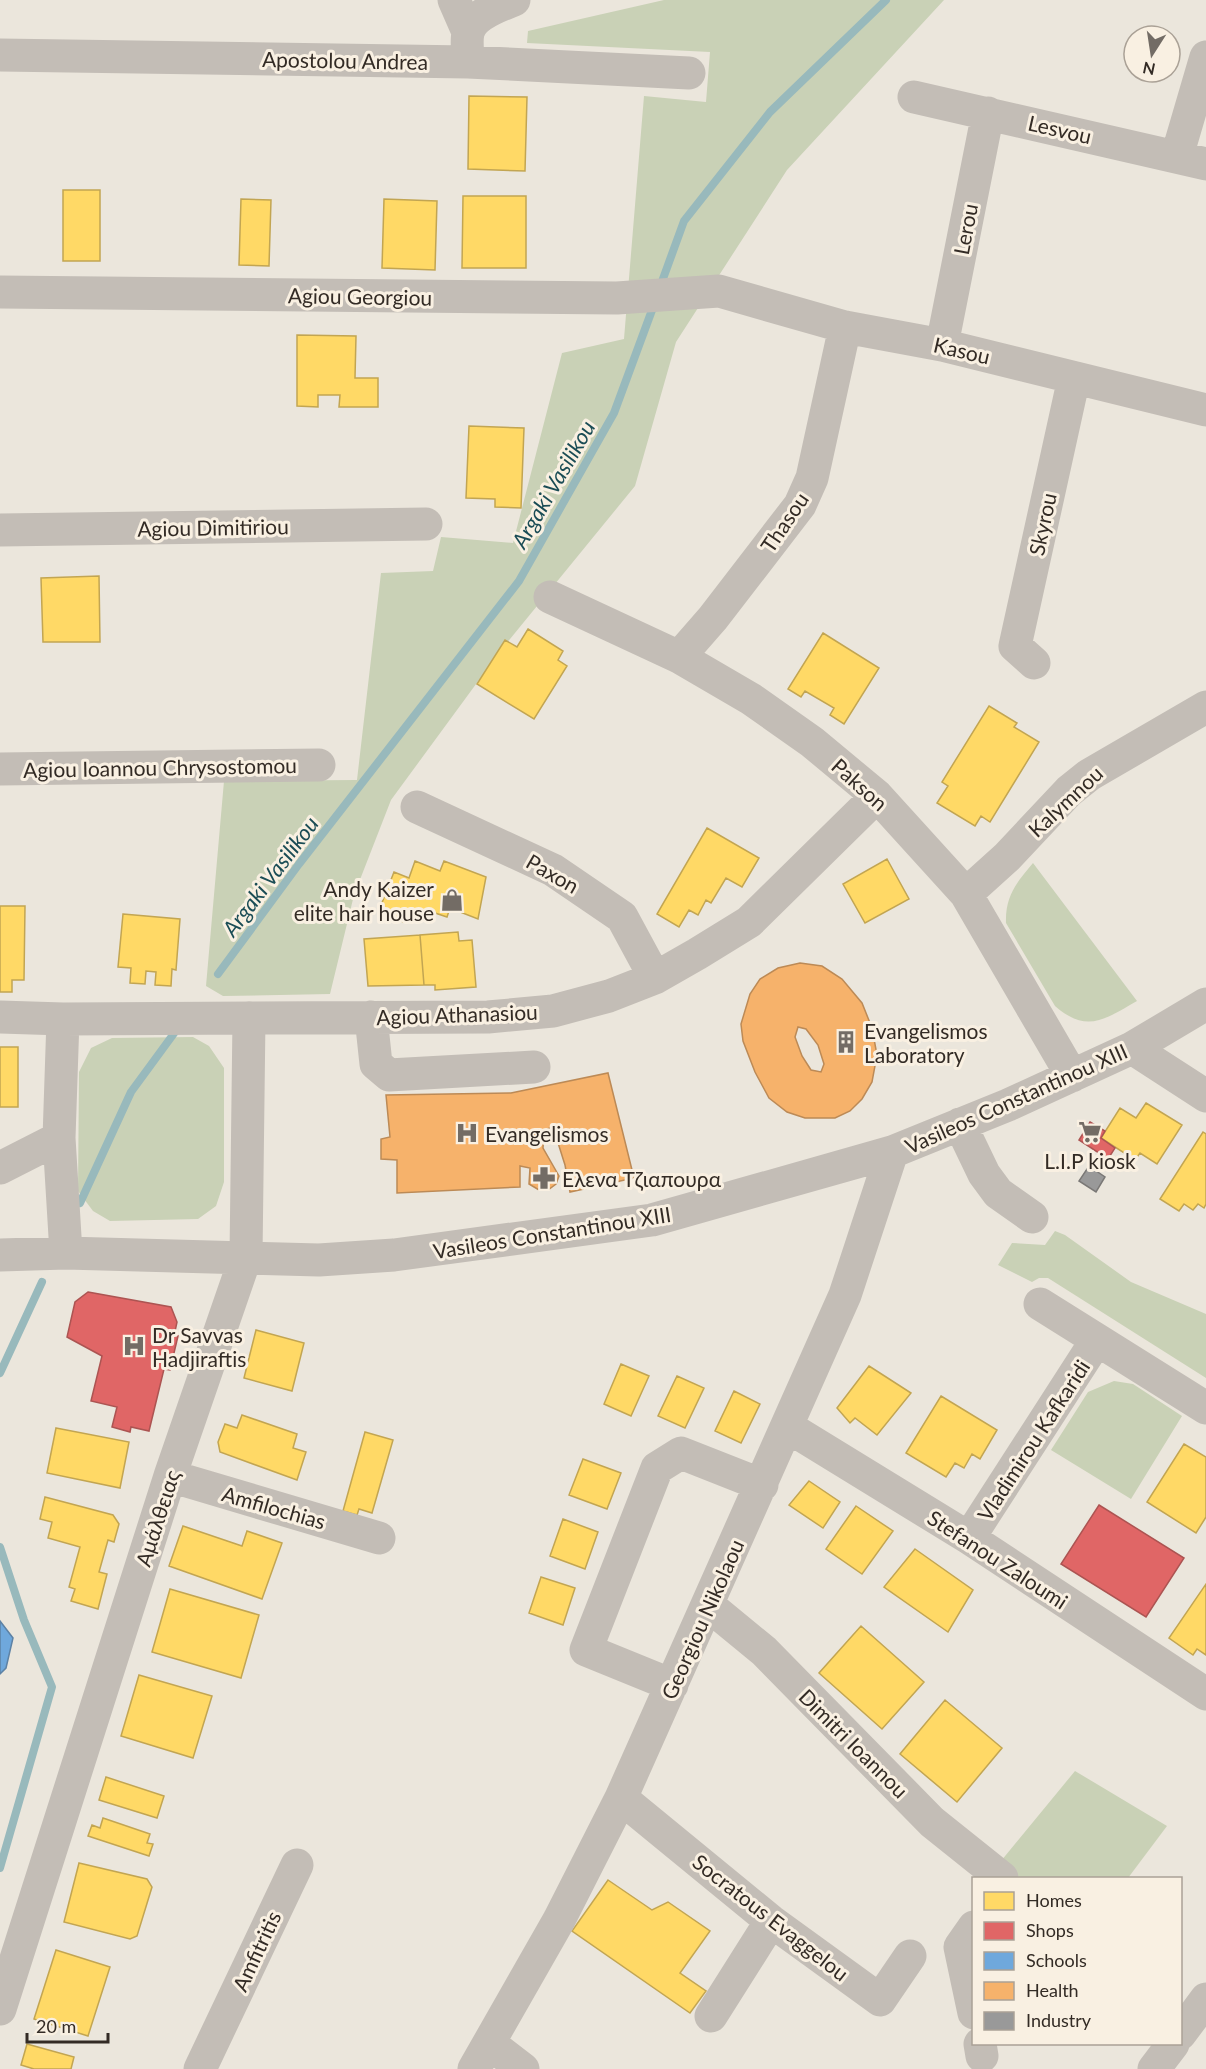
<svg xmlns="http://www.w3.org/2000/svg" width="1206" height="2069" font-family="Lato,sans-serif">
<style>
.green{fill:#c9d1b6}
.homes{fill:#ffd966;stroke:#c2a552;stroke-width:1.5}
.shops{fill:#e06666;stroke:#ac5452;stroke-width:1.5}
.schools{fill:#6fa8dc;stroke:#5d82a5;stroke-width:1.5}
.health{fill:#f6b26b;stroke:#bc8a56;stroke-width:1.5;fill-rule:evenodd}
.industry{fill:#999;stroke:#7a7876;stroke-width:1.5}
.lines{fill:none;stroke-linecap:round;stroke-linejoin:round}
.stream{stroke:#98b9bc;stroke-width:8}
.minor{stroke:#c3bdb6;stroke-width:33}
.labels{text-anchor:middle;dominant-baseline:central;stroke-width:6;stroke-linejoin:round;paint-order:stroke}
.street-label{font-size:21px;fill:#332b25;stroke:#f9f0e2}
.poi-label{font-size:21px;fill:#332b25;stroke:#f9f0e2;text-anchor:start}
.water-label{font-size:22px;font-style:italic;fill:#1a4c55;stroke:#f9f0e2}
</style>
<rect width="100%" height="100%" fill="#ebe6dc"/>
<path class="green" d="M664 0H944L787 170 676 342 635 486 501 650 391 800 354 895 330 994 223 996 206 986 224 781 357 780 381 573 433 571 441 537 513 543 562 353 624 339 644 96 706 102 710 52 527 43 528 31Z
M1033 863 1137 1001C1105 1019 1087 1034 1055 1006L1006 923C1005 896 1017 882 1033 863Z
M193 1037 209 1046 224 1068V1182L216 1206 198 1219 110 1221 93 1211 78 1191 79 1072 91 1048 112 1038Z
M1055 1231 1065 1235 1131 1282 1206 1314V1378L1048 1278H1039L1032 1282 998 1265 1012 1243 1045 1245Z
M1114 1381 1133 1384 1182 1416 1131 1499 1051 1450 1088 1392Z
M1075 1771 1167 1826 1128 1878H1020L1001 1861Z"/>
<path class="homes" d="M469 96 527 97 525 171 468 169Z
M63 190H100V261H63Z
M463 196H526V268H462Z
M241 199 271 200 269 266 239 265Z
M384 199 437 201 435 270 382 268Z
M297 335 356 336 355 378H378V407H339L340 395H318V407L297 406Z
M469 426 524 428 521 508 495 507V499L466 498Z
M99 576 100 642H43L41 578Z
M528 629 563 651 558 660 567 666 534 719 477 684 505 640 517 647Z
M823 633 879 668 844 724 830 715 834 708 805 691 801 697 788 689Z
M989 706 1017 723 1014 727 1039 742 990 822 981 816 975 826 937 803 948 786 942 782Z
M707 828 759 858 742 887 726 878 711 903 706 900 698 915 689 910 679 927 657 914Z
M887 859 909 899 865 923 843 884Z
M415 861 440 871 444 861 486 877 478 919 450 908 447 917 426 910 422 919 408 914 404 922 378 913 394 872 409 878Z
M0 906H25L24 980H12V992H0Z
M123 914 180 919 176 970 172 969 171 986 155 985 156 972 146 971 145 984 130 983 131 968 118 967Z
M458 932 459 941 472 940 476 987 435 990V985H424L420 935Z
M420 935 424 985 368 986 364 939Z
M0 1047H18V1107H0Z
M1146 1103 1182 1125 1157 1164 1140 1153 1135 1160 1101 1138 1120 1108 1136 1118Z
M1203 1132 1206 1134V1204L1204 1208 1198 1204 1193 1210 1184 1204 1179 1211 1160 1199Z
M256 1330 304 1343 292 1391 244 1378Z
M621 1364 649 1376 631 1416 604 1404Z
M869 1366 911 1393 877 1435 855 1418 850 1423 837 1408Z
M677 1376 704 1388 685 1428 658 1416Z
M734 1391 760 1404 741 1443 715 1431Z
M941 1396 997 1430 980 1459 972 1454 964 1468 955 1463 946 1477 906 1453Z
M242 1415 297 1434 293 1448 306 1452 297 1480 220 1452 218 1442 225 1424 237 1428Z
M56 1428 129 1442 120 1488 47 1473Z
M365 1432 393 1440 372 1513 359 1509 357 1515 343 1511Z
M1184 1444 1206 1457V1517L1196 1533 1147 1502Z
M583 1459 621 1473 607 1509 569 1495Z
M809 1481 840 1502 823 1528 789 1505Z
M45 1497 113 1515 119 1524 114 1542 108 1540 99 1572 107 1574 98 1609 71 1601 75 1589 69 1587 80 1547 48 1538 52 1522 40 1519Z
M856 1506 893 1531 862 1574 826 1549Z
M563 1519 598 1532 585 1569 550 1556Z
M183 1526 242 1546 247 1531 282 1543 262 1599 169 1566Z
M915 1549 973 1590 948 1632 884 1587Z
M541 1577 575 1588 563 1625 529 1613Z
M1206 1584V1655L1197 1649 1193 1655 1169 1638Z
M170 1589 259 1615 241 1678 152 1652Z
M861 1626 924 1682 882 1729 819 1673Z
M139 1675 212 1696 193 1758 121 1736Z
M945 1700 1002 1748 957 1802 900 1754Z
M106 1777 164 1796 157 1818 99 1800Z
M103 1818 150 1834 147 1843 153 1844 149 1856 88 1836 92 1825 100 1828Z
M79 1863 147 1879 152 1887 137 1936 130 1939 64 1922Z
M608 1880 652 1910 668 1902 710 1931 680 1973 706 1991 690 2013 572 1931Z
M56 1950 110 1967 88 2036 34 2019Z
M27 2044 74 2057 71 2069H34L21 2065Z"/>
<path class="shops" d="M1090 1122 1105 1131 1101 1138 1115 1148 1108 1159 1079 1140Z
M88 1292 171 1307 177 1322 174 1336H178L170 1370 164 1369 149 1431 131 1427 130 1432 112 1427 117 1407 91 1401 102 1356 67 1337 75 1302Z
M1099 1505 1184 1558 1146 1617 1061 1564Z"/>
<path class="schools" d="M0 1621 13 1638 6 1668 0 1674Z"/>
<path class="health" d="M800 963 822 966 842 979 862 1003 872 1028 877 1055 872 1082 862 1099 850 1111 835 1118H805L787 1112 769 1098 755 1072 743 1041 741 1024 750 994 760 979 778 968ZM798 1027 806 1029 818 1045 824 1064 821 1072 811 1070 802 1056 795 1037Z
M608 1073 634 1178 570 1192 565 1165 553 1127 544 1130 543 1148 559 1176 556 1184 548 1190H539L529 1184 530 1168 520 1166V1187L397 1193V1160L381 1159V1139L390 1137 386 1095 511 1093Z"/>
<path class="industry" d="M1089 1166 1105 1177 1096 1192 1079 1181Z"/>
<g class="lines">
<path class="stream" d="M660 287 684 221 770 112 886 0
M218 974 299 864 519 581 614 413 655 302
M80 1203 131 1092 175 1032
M0 1373 42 1282
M0 1547 24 1620 52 1687 0 1868"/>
<path class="minor" d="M454 0 468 32
M0 55 468 62 689 73
M468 62C468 53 466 41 468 33 472 15 499 6 514 0
M914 97 1206 164
M1177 156 1206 57
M0 292 617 298 719 291 845 327 942 345 1206 410
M942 345 988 113
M0 530 426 524
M550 597 679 657 751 699 812 742 877 796 966 894 1072 1076
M679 657 713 618 800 505 812 478 845 327
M1034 663 1015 646 1074 378
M0 769 319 765
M417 807 553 870 622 917 655 978
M966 894 1007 857 1069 791 1089 775 1206 707
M0 1017 63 1019 488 1017 553 1011 609 996 655 978 697 954 749 922 877 796
M371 1017 376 1064 389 1075 534 1067
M63 1019 59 1138 66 1253
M1132 1048 1206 1096
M960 1124 984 1174 998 1193 1032 1217
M0 1168 59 1138
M0 1255 66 1253 319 1260 394 1255 652 1220 892 1152 1008 1105 1132 1048 1206 1004
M1040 1304 1206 1408
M788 1427 969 1538 1206 1694
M170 1476 379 1538
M969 1538 1096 1341
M708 1605 764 1651 932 1822 1002 1878
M672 1685 586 1650 657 1468 681 1453 762 1485
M621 1798 771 1921 880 2000 910 1956
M974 1927 960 1947 974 2013
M0 2009 170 1476 246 1256 249 1018
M711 2016 771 1921
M1180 2034 1206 1999
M489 2043 523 2069
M980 2044 982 2056
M200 2069 297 1865
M474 2069 559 1920 621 1798 845 1295 892 1152
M1154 2069 1173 2044"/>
</g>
<defs>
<g id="shop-bare" transform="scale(1.8)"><path d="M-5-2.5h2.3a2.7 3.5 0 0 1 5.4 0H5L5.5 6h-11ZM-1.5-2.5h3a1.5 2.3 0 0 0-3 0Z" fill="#736c65" stroke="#f9f0e2" stroke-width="2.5" paint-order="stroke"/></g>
<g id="building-bare" transform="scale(1.8)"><path d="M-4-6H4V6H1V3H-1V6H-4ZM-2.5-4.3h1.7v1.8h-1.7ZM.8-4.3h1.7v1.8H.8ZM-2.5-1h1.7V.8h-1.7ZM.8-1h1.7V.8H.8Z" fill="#736c65" stroke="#f9f0e2" stroke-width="2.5" paint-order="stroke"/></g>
<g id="supermarket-bare" transform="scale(1.8)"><path d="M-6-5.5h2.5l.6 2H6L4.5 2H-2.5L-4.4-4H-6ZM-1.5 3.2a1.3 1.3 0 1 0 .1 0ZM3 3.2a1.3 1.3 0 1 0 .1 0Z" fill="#736c65" stroke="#f9f0e2" stroke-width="2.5" paint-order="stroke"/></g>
<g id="hospital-bare" transform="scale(1.8)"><path d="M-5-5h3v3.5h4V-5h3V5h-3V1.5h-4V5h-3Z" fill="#736c65" stroke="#f9f0e2" stroke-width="2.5" paint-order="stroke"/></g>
<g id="pharmacy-bare" transform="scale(1.8)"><path d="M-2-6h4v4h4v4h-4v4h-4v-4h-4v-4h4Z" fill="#736c65" stroke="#f9f0e2" stroke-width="2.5" paint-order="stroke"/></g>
</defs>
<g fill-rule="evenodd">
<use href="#shop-bare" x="452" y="900"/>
<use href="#building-bare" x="846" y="1042"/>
<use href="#supermarket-bare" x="1090" y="1132"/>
<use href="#hospital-bare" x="467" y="1133"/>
<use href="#pharmacy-bare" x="544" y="1178"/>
<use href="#hospital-bare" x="134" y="1346"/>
</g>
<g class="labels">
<g class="street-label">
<text transform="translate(345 60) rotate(1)">Apostolou Andrea</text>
<text transform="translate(1060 129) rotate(13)">Lesvou</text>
<text transform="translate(965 229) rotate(-79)">Lerou</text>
<text transform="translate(360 296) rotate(1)">Agiou Georgiou</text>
<text transform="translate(962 350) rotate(13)">Kasou</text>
<text transform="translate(784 522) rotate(-56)">Thasou</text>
<text transform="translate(1042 524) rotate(-78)">Skyrou</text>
<text transform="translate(213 527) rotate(-1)">Agiou Dimitiriou</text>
<text transform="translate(160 767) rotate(-1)">Agiou Ioannou Chrysostomou</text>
<text transform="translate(860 784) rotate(42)">Pakson</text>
<text transform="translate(1065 801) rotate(-43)">Kalymnou</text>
<text transform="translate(553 873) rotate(30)">Paxon</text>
<text transform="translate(457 1014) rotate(-2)">Agiou Athanasiou</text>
<text transform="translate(1016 1098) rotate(-24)">Vasileos Constantinou XIII</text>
<text transform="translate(552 1232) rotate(-9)">Vasileos Constantinou XIII</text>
<text transform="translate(1033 1440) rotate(-57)">Vladimirou Kafkaridi</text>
<text transform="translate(274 1507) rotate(16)">Amfilochias</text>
<text transform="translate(157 1518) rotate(-72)">Αμάλθειας</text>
<text transform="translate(998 1559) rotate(33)">Stefanou Zaloumi</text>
<text transform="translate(702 1619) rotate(-66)">Georgiou Nikolaou</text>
<text transform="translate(854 1743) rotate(45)">Dimitri Ioannou</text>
<text transform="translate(771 1917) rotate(38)">Socratous Evaggelou</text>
<text transform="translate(256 1951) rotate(-65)">Amfitritis</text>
</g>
<g class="poi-label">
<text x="434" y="888" text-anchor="end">Andy Kaizer<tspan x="434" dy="24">elite hair house</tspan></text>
<text x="864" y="1030">Evangelismos<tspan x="864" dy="24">Laboratory</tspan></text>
<text x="485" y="1133">Evangelismos</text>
<text x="1090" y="1160" text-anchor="middle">L.I.P kiosk</text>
<text x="562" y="1178">Ελενα Τζιαπουρα</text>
<text x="152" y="1334">Dr Savvas<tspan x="152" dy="24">Hadjiraftis</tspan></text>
</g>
<g class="water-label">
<text transform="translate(553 484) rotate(-60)">Argaki Vasilikou</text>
<text transform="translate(270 876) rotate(-53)">Argaki Vasilikou</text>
</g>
</g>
<rect x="972" y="1877" width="210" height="168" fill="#f9f0e2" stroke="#aaa196" stroke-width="1.5"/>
<rect x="984" y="1892" width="30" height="18" fill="#ffd966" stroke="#aaa196" stroke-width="1.5"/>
<text x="1026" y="1907" font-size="18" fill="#332b25">Homes</text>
<rect x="984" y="1922" width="30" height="18" fill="#e06666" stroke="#aaa196" stroke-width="1.5"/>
<text x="1026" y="1937" font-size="18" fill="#332b25">Shops</text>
<rect x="984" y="1952" width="30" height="18" fill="#6fa8dc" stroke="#aaa196" stroke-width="1.5"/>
<text x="1026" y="1967" font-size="18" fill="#332b25">Schools</text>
<rect x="984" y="1982" width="30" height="18" fill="#f6b26b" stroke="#aaa196" stroke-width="1.5"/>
<text x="1026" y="1997" font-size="18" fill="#332b25">Health</text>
<rect x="984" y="2012" width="30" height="18" fill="#999999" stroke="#aaa196" stroke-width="1.5"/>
<text x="1026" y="2027" font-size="18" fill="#332b25">Industry</text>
<g transform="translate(1152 54) rotate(192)"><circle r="28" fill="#f9f0e2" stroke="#aaa196" stroke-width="1.5"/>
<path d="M0-4.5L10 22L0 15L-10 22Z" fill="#736c65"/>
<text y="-9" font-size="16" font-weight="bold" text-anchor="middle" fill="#332b25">N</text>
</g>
<path d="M27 2033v9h81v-9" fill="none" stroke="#332b25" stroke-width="3"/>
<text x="36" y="2033" font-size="18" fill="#332b25" stroke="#f9f0e2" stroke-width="4.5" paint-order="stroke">20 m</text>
</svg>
